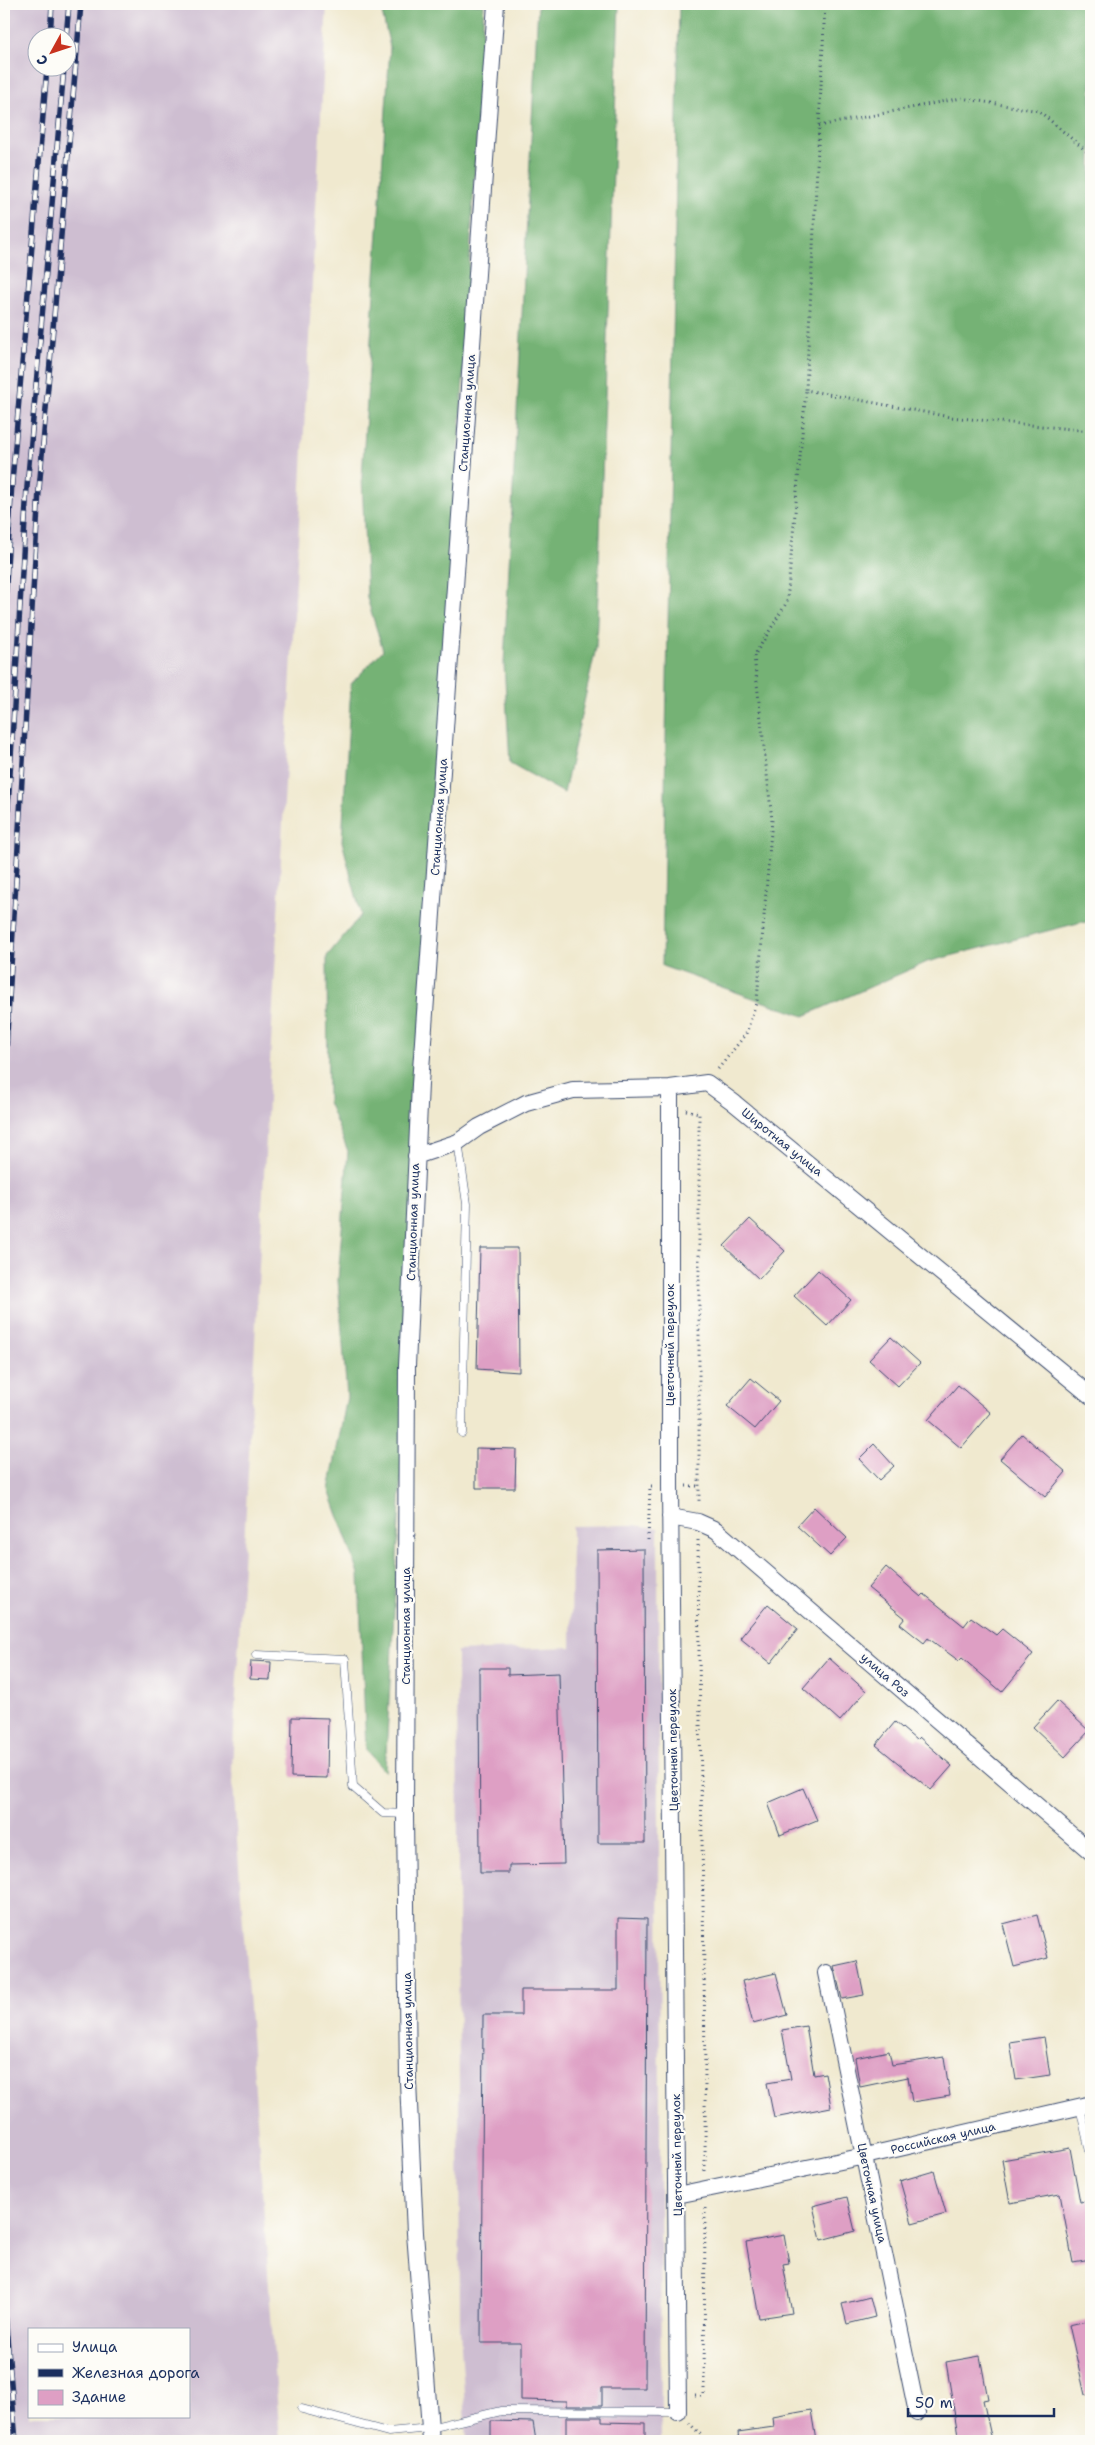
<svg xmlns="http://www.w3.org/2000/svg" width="1095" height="2445" font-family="'Shantell Sans',sans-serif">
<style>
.industrial{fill:#cebed1;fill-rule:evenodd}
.forest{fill:#74b274;stroke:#487069}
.building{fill:#de9fc4}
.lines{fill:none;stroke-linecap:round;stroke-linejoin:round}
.service-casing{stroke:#3b4b6f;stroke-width:9}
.minor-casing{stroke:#3b4b6f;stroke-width:18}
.path{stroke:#3b4b6f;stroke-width:3;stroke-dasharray:1 4;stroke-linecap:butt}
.service{stroke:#fff;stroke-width:8}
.minor{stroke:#fff;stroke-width:16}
.rail-casing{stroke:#1b2f5e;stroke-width:5.5}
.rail{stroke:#fdfcf7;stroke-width:4;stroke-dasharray:11;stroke-linecap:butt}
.labels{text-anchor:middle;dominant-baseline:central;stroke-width:4.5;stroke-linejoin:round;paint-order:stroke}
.street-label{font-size:12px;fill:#1b2f5e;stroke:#fdfcf7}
</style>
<rect width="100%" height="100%" fill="#fdfcf7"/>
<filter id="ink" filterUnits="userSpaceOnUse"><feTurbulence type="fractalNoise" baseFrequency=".02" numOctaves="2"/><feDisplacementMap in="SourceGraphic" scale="10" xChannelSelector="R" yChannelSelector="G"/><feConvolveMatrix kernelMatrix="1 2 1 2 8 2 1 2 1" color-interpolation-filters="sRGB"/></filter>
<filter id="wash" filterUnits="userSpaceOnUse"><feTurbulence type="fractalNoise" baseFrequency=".0096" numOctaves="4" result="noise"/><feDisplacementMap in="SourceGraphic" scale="20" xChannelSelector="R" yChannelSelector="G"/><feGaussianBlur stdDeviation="1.12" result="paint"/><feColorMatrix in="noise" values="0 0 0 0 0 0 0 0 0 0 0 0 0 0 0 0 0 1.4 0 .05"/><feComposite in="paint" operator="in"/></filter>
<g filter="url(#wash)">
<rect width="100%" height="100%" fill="#f0e9cf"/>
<path class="industrial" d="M4 4H327L232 1769 280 2441H4ZM38 38H68V68H38ZM29 2329H189V2416H29Z
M633 1525 658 1528 661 2441H467L460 2329 457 1651 571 1647 572 1526Z"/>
<path class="forest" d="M380 4H484L385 1772 366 1750 359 1574 329 1490 347 1397 338 1280 348 1151 328 1102 327 956 361 915 342 841 351 684 383 650 367 598 362 477 390 47Z
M538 4H619L596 648 564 793 510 763 504 664Z
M679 4H1091V923L1082 922 927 962 804 1016 662 966Z"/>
<g id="blocks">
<path class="building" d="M750 1219 785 1251 759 1279 724 1246Z
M480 1248H518L519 1372 477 1369Z
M818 1270 851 1300 827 1326 794 1296Z
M891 1337 920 1363 898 1386 869 1360Z
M751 1378 779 1401 755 1429 727 1406Z
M958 1385 991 1413 961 1448 928 1420Z
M1022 1434 1066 1472 1045 1497 1000 1459Z
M874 1444 894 1466 879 1480 859 1459Z
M476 1448 516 1449 515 1488H476Z
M814 1507 847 1538 830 1556 797 1526Z
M644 1549 645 1843H598L597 1550Z
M886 1567 921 1597 924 1594 964 1626 971 1617 996 1635 1002 1629 1033 1654 1002 1692 962 1658 959 1661 928 1638 924 1643 900 1624 905 1618 868 1588Z
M768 1604 798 1629 771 1663 740 1638Z
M829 1658 866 1691 840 1721 803 1688Z
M251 1661 271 1662 270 1680 250 1679Z
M479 1668H508V1675L559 1673 564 1864 509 1865V1873H480Z
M1057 1701 1089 1731 1065 1757 1033 1727Z
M292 1717 328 1718 327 1778 291 1777Z
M895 1722 916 1740 919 1737 952 1766 931 1790 876 1745Z
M803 1788 817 1820 780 1835 768 1803Z
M1037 1915 1048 1958 1014 1967 1003 1924Z
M618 1918 647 1919 645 2388H602V2406H566V2401L521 2400V2343H481L483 2015H521V1990H618Z
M857 1961 864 1995 842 1999 834 1966Z
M776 1973 787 2015 753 2024 742 1981Z
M806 2026 814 2075 825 2073 831 2107 774 2118 767 2083 791 2079 782 2030Z
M1044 2037 1050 2075 1016 2080 1010 2042Z
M889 2051 892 2065 944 2057 950 2096 912 2102 908 2077 860 2087 855 2058Z
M1070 2148 1080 2202 1091 2200V2260L1073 2263 1060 2194 1010 2203 1002 2160Z
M934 2171 946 2214 912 2223 900 2181Z
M847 2197 855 2231 821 2240 813 2206Z
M784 2235 789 2263 783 2264 792 2313 759 2318 746 2242Z
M870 2297 875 2317 847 2324 842 2304Z
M1091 2320V2394L1085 2395 1069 2325Z
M980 2356 988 2399 983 2400 992 2441H959L946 2362Z
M811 2410 816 2441H739L738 2432 774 2427 773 2417Z
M566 2417H602V2422L645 2423V2441H566Z
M491 2421 533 2422 536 2441H491Z"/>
</g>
</g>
<g filter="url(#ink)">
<use href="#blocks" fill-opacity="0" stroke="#3b4b6f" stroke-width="1"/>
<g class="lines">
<g class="service-casing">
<path id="service" d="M458 1142 467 1204 462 1433
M256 1655 345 1659 353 1787 383 1813 405 1814
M1080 2107 1091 2156
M302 2409 388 2432 430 2428 501 2411 678 2412"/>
</g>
<g class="minor-casing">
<path id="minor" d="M670 1088V1486L678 2412
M416 1156 458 1142 479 1127 526 1103 573 1090 670 1088 707 1083 733 1102 1091 1396
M670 1517 698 1522 716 1530 1091 1852
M826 1973 917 2413
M677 2195 865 2156 1091 2104
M431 2441 415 2233 408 2082 405 1814 407 1366 420 1084 496 4"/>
</g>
<path class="path" d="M825 4 806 390 950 417 1091 431
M819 126 961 98 1039 111 1091 155
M718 1069 746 1034 757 1000 772 820 754 656 787 602 806 390
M686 1110 699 1113V1504
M686 1486H700
M648 1540 650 1486H652
M698 1540C699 1751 706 1961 705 2171
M695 2395H704L705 2208
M689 2423 702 2436 703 2441"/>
<use href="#service" class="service"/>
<use href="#minor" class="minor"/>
<g class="rail-casing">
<path id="rail" d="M50 38 52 4
M66 38 69 4
M4 618 12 482 47 68
M4 876 27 487 64 68
M4 1085 39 490 81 4
M4 2302 16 2441"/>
</g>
<use href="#rail" class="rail"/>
</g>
</g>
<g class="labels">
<g class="street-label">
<text transform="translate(467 413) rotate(-86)">Станционная улица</text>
<text transform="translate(439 817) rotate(-86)">Станционная улица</text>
<text transform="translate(782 1142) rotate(39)">Широтная улица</text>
<text transform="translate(413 1222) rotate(-88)">Станционная улица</text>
<text transform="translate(670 1345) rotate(-90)">Цветочный переулок</text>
<text transform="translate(406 1626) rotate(-90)">Станционная улица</text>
<text transform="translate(885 1675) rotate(41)">улица Роз</text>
<text transform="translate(673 1750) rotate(-91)">Цветочный переулок</text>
<text transform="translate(408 2031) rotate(-91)">Станционная улица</text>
<text transform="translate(943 2138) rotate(-13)">Российская улица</text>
<text transform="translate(677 2155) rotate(-91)">Цветочный переулок</text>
<text transform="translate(872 2193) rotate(78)">Цветочная улица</text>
</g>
</g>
<rect width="1095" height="2445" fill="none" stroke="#fdfcf7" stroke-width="20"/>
<rect x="28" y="2328" width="162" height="90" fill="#fdfcf7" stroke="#a3aaba"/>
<rect x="38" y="2344" width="25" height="8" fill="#ffffff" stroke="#a3aaba"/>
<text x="72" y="2352" font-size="15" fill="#1b2f5e">Улица</text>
<rect x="38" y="2369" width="25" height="8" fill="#1b2f5e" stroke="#a3aaba"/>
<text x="72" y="2378" font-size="15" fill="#1b2f5e">Железная дорога</text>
<rect x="38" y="2390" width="25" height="15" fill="#de9fc4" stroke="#a3aaba"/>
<text x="72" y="2402" font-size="15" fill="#1b2f5e">Здание</text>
<g transform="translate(52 52) rotate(230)"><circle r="24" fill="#fdfcf7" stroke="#a3aaba"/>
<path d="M0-4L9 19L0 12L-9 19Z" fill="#c8321e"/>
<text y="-8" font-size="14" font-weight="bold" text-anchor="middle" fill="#1b2f5e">С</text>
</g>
<path d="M908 2408v8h146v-8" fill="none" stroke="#1b2f5e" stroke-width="2.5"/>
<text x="915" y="2408" font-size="15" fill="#1b2f5e" stroke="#fdfcf7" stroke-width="4" paint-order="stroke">50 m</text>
</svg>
